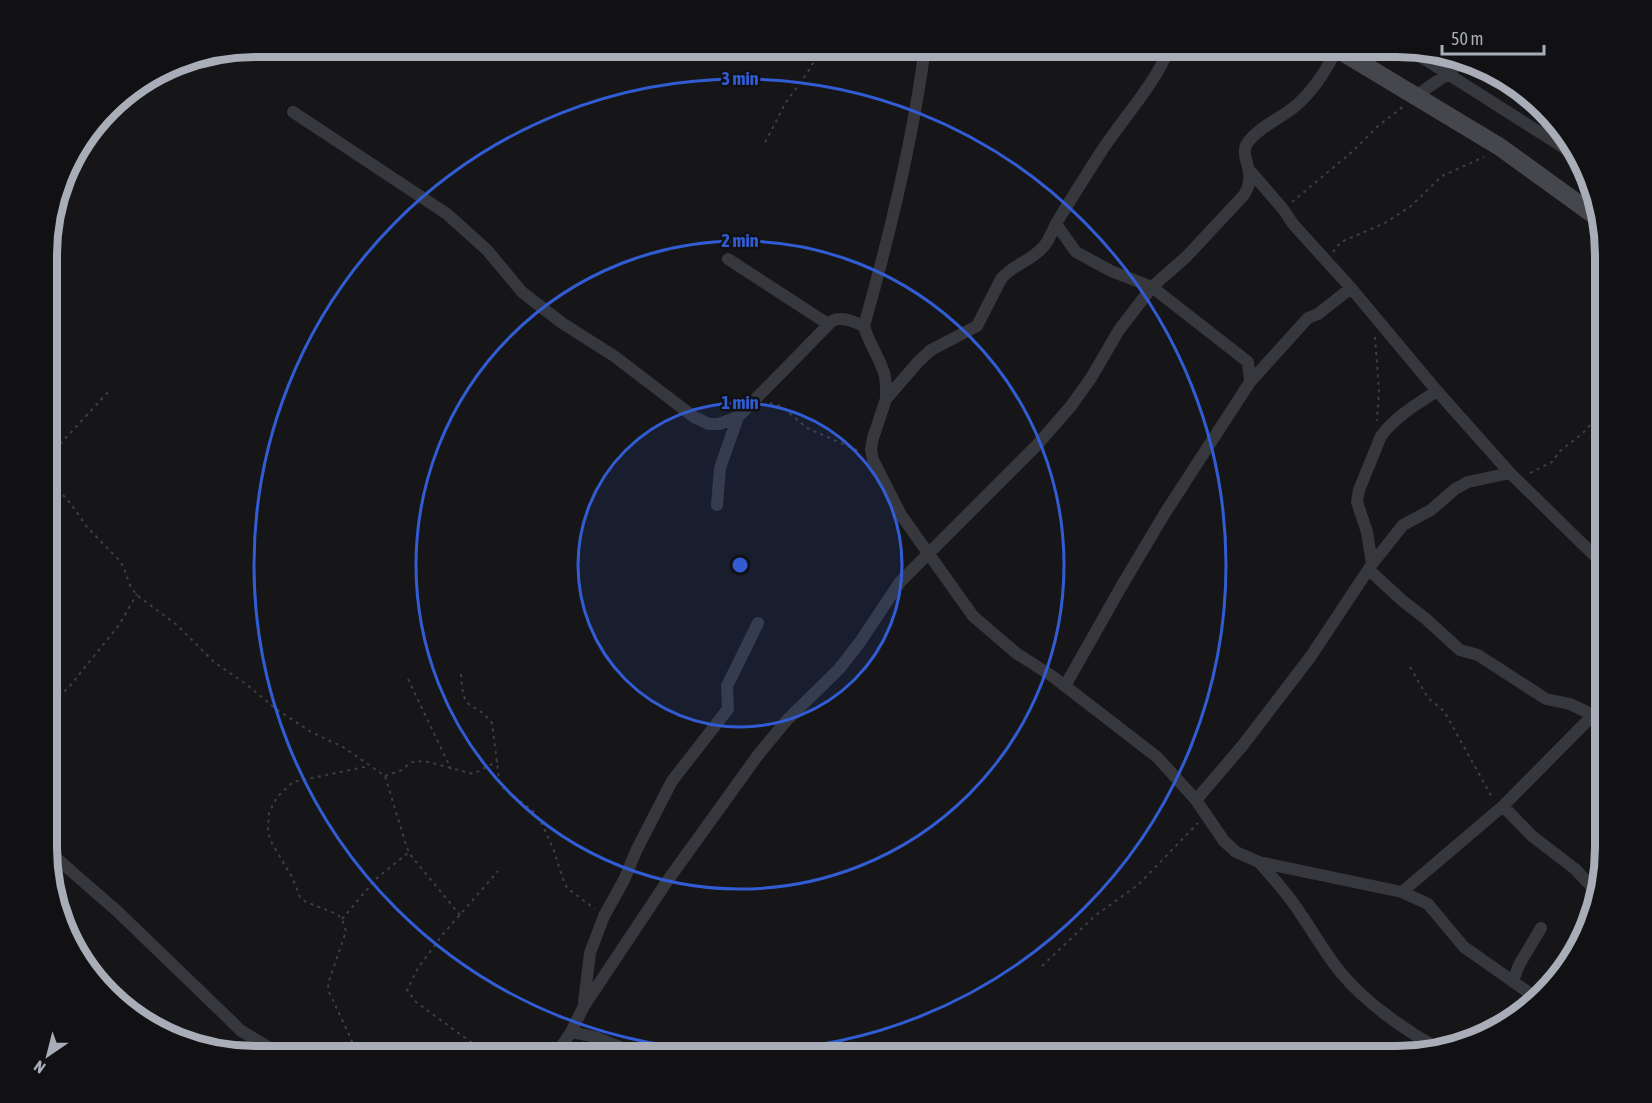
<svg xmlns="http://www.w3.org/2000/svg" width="1652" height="1103" font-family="'Asap Condensed',sans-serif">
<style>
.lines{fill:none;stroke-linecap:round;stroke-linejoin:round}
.path{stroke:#3d3f44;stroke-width:2;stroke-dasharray:3 4.5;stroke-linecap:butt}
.minor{stroke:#37383d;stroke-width:12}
.secondary{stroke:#45474d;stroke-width:18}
.ring{fill:none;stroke:#325cd3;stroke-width:3}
.rim{fill:none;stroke:#a8adb8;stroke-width:8}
.centre{fill:#325cd3;stroke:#111113;stroke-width:3}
.ring-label{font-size:18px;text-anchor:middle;font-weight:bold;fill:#325cd3;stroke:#111113;stroke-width:5;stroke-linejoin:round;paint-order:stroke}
</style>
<rect width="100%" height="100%" fill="#161618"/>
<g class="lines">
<path class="path" d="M765 142C772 130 778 117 785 104 794 89 818 65 817 47
M1292 202 1352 152 1378 126 1404 106
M1333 252 1341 242 1385 223 1411 206 1442 176 1484 157
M1375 337 1379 391 1377 421
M770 403 781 406 807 428 859 451
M48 453 62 442 110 390
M1530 473 1552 462 1560 451 1583 433 1605 408
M48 478 71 504 87 527 118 559 123 566 131 588 138 596 177 625 214 662 246 684 276 709 311 732 343 747 385 776 407 848 412 857 460 915
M1410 667 1428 698 1444 711 1493 799
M461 674C463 717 473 698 492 723L499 779 502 787 533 811 540 820 553 848 563 879 567 888 595 909
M408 679 451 769
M48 707 69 687 119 625 137 594
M385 776 402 770 410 763 417 761 429 762 473 774 498 761
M342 919 376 879 409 852
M1042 966 1096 915 1138 885 1198 823
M345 1056 352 1041 329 992 328 984 346 931 342 919 337 914 306 902 300 897 292 877 270 840 268 829 269 813 277 797 293 782 369 766
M490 1056 416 1002 407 990 418 968 444 933 498 871"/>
<path class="minor" d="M1170 47C1154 86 1122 119 1099 155 1085 177 1071 199 1057 222 1053 229 1050 239 1044 246 1032 261 1013 264 1001 279L977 326 931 350 919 361 886 399 873 438 871 449 873 460 901 515 973 616 1016 653 1052 676 1157 757 1196 800 1224 841 1236 852 1259 862 1402 892 1428 904 1464 947 1535 997
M1407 48 1580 158
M1417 95 1446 75 1465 58
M293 112 447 214 487 250 522 292 562 323 614 356 694 417 709 424H719L738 417
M1251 172 1283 209 1293 224 1351 288 1437 391 1510 473 1605 566
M1056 224 1076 252 1111 271 1152 287 1248 362 1250 382
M728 259 828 324
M886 399C886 389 887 379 883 370 878 355 868 342 864 326 890 234 913 141 925 47
M717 505 720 468 738 417 832 321C843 316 854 322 864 326
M1372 564 1367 532 1357 502 1359 490 1381 436C1395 417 1417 404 1437 391
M1369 570 1404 602 1426 619 1460 650 1478 655 1546 699 1570 704 1593 715 1605 727
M1065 686 1121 587 1165 513 1250 382 1308 318 1318 314 1351 288
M1196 800 1243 745 1311 656 1372 564 1403 525 1431 510 1455 489 1468 482 1510 473
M1503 806 1532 836 1575 869 1595 890
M48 845 55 857 117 911 228 1018 240 1030 283 1056
M1259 862C1273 878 1289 895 1300 913 1314 933 1326 955 1342 974 1366 1003 1405 1030 1437 1048
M1402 892 1503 806 1605 703
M1513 981 1519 965 1541 928
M584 1002 590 953 604 916 624 880 636 851 672 781 728 709 727 686 758 623
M571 1032 595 1037 643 1056
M555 1056 571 1032 584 1006 668 880 758 755 787 720 839 669 860 642 900 582 1037 445 1071 406 1091 378 1119 330 1152 287 1186 257 1244 195C1259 170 1237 158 1248 142 1258 128 1279 119 1293 108 1313 92 1326 70 1338 48"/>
<path class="secondary" d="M1334 47 1500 147 1598 218"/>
</g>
<circle cx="740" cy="565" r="162" fill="#325cd3" fill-opacity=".12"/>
<g class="ring">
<circle cx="740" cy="565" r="162"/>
<circle cx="740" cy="565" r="324"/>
<circle cx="740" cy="565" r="486"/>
</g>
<path d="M0 0H1652V1103H0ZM255 57H1397A198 198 0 0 1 1595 255V848A198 198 0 0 1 1397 1046H255A198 198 0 0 1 57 848V255A198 198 0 0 1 255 57Z" fill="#111113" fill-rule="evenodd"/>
<path class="rim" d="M255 57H1397A198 198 0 0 1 1595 255V848A198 198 0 0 1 1397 1046H255A198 198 0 0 1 57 848V255A198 198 0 0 1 255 57Z"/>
<circle cx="740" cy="565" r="9" class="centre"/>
<g class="ring-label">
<text x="740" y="85">3 min</text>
<text x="740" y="247">2 min</text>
<text x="740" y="409">1 min</text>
</g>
<g transform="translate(48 1055) rotate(215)" stroke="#111113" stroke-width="4.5" paint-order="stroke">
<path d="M0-4.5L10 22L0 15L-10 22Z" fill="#a8adb8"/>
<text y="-9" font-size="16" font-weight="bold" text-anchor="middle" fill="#a8adb8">N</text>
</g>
<path d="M1442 45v9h102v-9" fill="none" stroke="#a8adb8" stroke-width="3"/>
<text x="1451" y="45" font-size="18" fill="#a8adb8" stroke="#111113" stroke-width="4.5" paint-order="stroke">50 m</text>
</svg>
